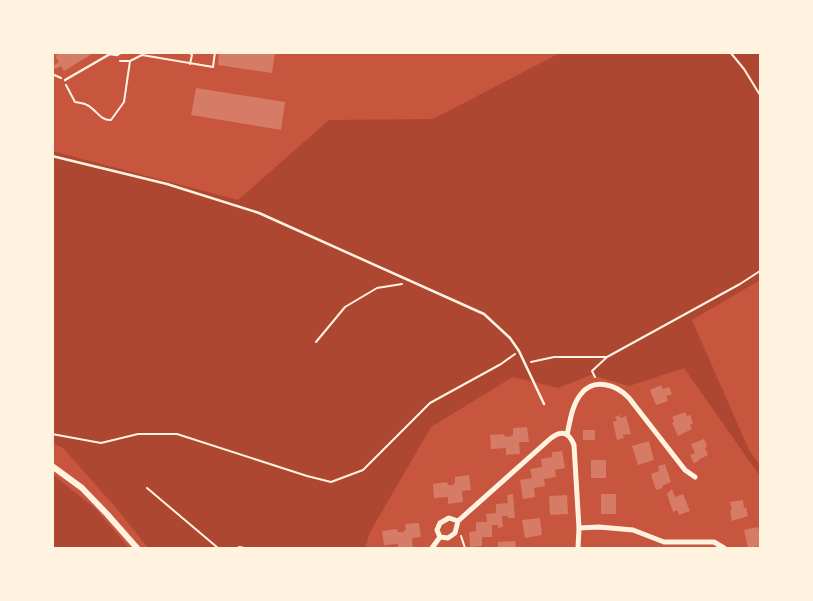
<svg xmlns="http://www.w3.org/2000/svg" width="813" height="601" font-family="Mulish,sans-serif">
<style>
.green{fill:#ae4732}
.building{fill:#d67c66}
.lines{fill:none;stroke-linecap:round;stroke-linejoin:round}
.path{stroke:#fff3e0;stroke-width:2}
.service{stroke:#fff3e0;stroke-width:2.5}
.minor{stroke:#fff3e0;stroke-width:5}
.tertiary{stroke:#fff3e0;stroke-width:6}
</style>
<rect width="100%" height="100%" fill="#c8553d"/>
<path class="green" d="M560 53H760V280L692 320 749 450 760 465V475L757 472 684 368 629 386 591 375 558 388 513 377 431 427 370 532 365 548H148L117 509 63 448 53 443 52 151 238 200 329 120 433 119Z
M52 474 95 508 129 548H53Z"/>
<path class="building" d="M61 52H95L64 71 61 66 55 69 53 66 59 62 55 56Z
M219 52H275L272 73 218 65Z
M196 88 285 102 281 130 191 115Z
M661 385 663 389 669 387 672 394 666 396 668 401 656 405 650 390Z
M685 412 687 416 690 415 693 423 690 425 692 429 678 436 672 423 674 422 672 417Z
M620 415V418L626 416 631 434 623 435 624 438 617 440 613 422 617 421 615 417Z
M527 427 529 442H519L520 454 506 455V448L491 449 490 435 504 434 505 437 512 436V435H513V428Z
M583 430H595V440H583Z
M704 439 707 446 705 448 708 455 698 460 699 461 694 463 690 455 695 453 691 444Z
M649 441 654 460 638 465 632 446Z
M562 451 565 468 555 470 556 477 544 479 545 486 534 488 535 497 523 499 520 480 532 478 530 469 542 467 541 459 552 457V452Z
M591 460H606V478H591Z
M665 464 671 482 662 486 663 488 656 490 651 474 659 471 658 466Z
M469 475 471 490 462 491 463 502 448 504V497L434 498 433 484 447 482 448 485H454V483H455V477Z
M672 489 675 497 683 494 690 511 679 515 677 510 673 512 667 494Z
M513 494 515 518H508V516H502L503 527 498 528V525H492V537H482V546L470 547 469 532 476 531V522H487L486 514 496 513V504L508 503 507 495Z
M601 494H616V514H601Z
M567 495 568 514 550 515 549 496Z
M743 500 744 508 746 507 748 516 732 521 730 510H732L730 502Z
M540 518 542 535 525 538 522 520Z
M419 523 421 537 412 538 413 548H398V544L384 545 382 531 397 529 398 532H404V530H406L405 524Z
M758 527 760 536V546L748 548 744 530Z
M515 541 516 548H498V542Z"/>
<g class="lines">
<path class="path" d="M189 52 192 55 190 64
M730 52 744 69 760 95
M120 61H130
M52 74 61 78
M66 85 75 102C79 103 84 103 87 105 96 109 100 121 111 120L124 102 130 61 142 55 213 67 215 52
M316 342 345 307 377 288 402 284
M531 362 554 357H607L740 284 760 271
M595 377 592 371 607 357
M52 434 101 443 138 434H177L307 476 331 482 363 470 430 403 501 364 515 354
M147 488 218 548
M461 536 465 548
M237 548 240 547 244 548"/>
<path class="service" d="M65 80 110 54 117 55 122 52
M52 156 167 184 259 213 484 314 510 338 519 351 544 404"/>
<path class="minor" d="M567 435C570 421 572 405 581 394 594 377 617 385 629 398L685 470 695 477
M579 528 599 527 633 530 664 542H714L724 548
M440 537 448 538 455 533 458 521
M432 548 440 537 437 530 440 523 449 518 458 521 551 438C562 430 569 432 574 445L579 528 578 548"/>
<path class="tertiary" d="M52 466 82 488 107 514 137 548"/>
</g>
<rect width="813" height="601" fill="none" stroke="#fff3e0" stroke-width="108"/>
</svg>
